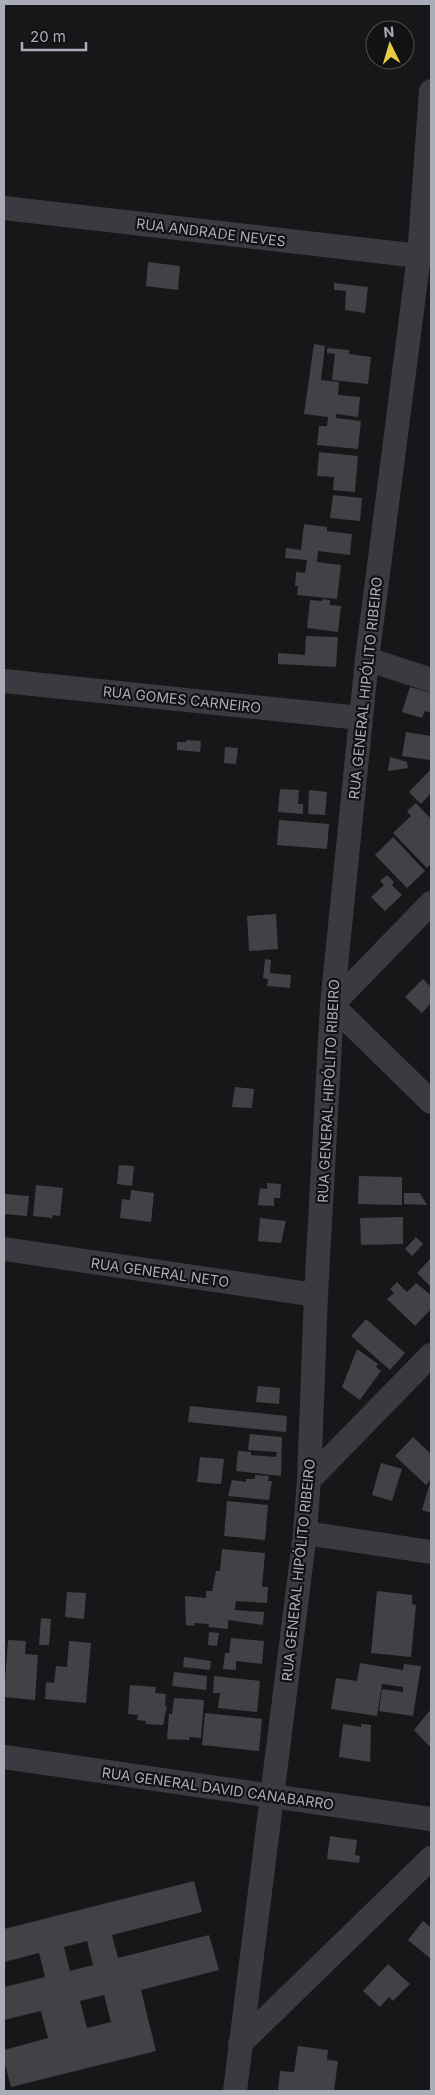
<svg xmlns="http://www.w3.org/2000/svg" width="435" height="2095" font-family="Inter,sans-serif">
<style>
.building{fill:#424146;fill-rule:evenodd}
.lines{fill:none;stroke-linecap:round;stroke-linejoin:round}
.minor{stroke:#3a3a40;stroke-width:24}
.labels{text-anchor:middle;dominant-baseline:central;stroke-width:4.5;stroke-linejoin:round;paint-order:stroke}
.street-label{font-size:14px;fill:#aaacb8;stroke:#121214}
</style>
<rect width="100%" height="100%" fill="#171719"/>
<path class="building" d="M148 262 180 266 178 290 146 286Z
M334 283 368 287 365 313 345 310 346 291 334 290Z
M314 344 325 346 321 380 339 382 338 395 360 397 358 417 336 414V418L361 421 358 449 317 445 319 426H327L328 417 304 414Z
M327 348 349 350V354L371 357 368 384 332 380 335 354 327 353Z
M319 452 358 456 355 492 333 490 334 477 317 476Z
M333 495 362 498 360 521 330 518Z
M304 524 327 527V531L352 534 350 555 318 551 317 562 341 565 337 599 297 595 298 586H295L296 572 305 573 307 560 285 558 286 548 301 550Z
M323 599 330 600V605L341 606 338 632 307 628 310 600 322 601Z
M306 636 338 637 336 667 278 664V653L305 655Z
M410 687 431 693V713L425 711 422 718 402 712Z
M406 732 431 736 430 760 402 756Z
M186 740 201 741 200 752 177 750V742H186Z
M225 747 238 748 236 764 224 763Z
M390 757 407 762 408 768 388 771Z
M431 769V793L421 804 409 792Z
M280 789 299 790 298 804H303V814L278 812Z
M309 790 327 792 325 815 308 814Z
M416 803 431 819V864L427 868 393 833 411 816 407 811Z
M279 820 329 824 327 849 277 845Z
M393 837 425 871 407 888 375 855Z
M387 875 394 882 392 885 402 895 385 911 371 897 384 885 380 881Z
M276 914 278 949 249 951 247 916Z
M265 959 271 960 270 973 291 975 290 988 267 986 268 979 263 978Z
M423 979 431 987V1003L422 1013 405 997Z
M235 1087 254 1089 252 1108 232 1107Z
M119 1165 134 1166 132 1186 117 1184Z
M359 1176 402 1177V1205L358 1204Z
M267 1183 281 1184 280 1198H274V1206L258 1205 260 1188 267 1189Z
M36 1185 63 1188 60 1216 53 1215 52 1218 33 1216Z
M131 1190 154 1193 151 1222 120 1218 122 1199 130 1200Z
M404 1193H420L427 1205 404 1204Z
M5 1194 29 1196 27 1216 4 1214Z
M403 1217V1244L361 1245 360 1218Z
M260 1218 286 1221 281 1243 258 1241Z
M416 1237 423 1244 412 1256 405 1249Z
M431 1258V1287L417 1273Z
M397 1282 407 1292 416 1283 431 1295V1309L415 1326 387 1299 394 1293 390 1289Z
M366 1319 405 1353 390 1370 351 1336Z
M357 1349 378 1364 376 1367 381 1371 360 1400 342 1387Z
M258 1386 280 1388 279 1404 256 1402Z
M190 1406 287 1416 286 1432 188 1422Z
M250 1434 282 1437 281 1476 236 1471 238 1451 251 1452V1455L276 1457 277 1452 248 1450Z
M413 1437 431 1454V1479L426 1485 395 1456Z
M200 1457 224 1459 221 1484 197 1482Z
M381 1463 402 1469 392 1501 372 1495Z
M255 1475 269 1476 268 1481H272L269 1500 228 1496 232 1480 246 1482V1479H255Z
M430 1483 431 1485V1513L422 1510Z
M227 1501 268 1505 265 1540 224 1536Z
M222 1549 265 1553 262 1587H268L267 1603 236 1601 235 1610 264 1612 263 1625 228 1620V1629L208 1627 209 1624 194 1623V1626L186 1625 185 1596 206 1598V1591H212L216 1571H220Z
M377 1591 412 1595V1604L416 1605 411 1657 371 1653Z
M67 1592 86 1593 84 1619 65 1617Z
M41 1618 51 1619 49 1645H39Z
M209 1632 219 1633 217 1646 208 1645Z
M231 1638 264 1641 262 1664 236 1661V1670L223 1669 225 1653H229Z
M8 1640 26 1641 25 1654 38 1655 35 1700 4 1697Z
M69 1641 91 1643 86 1703 45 1699 46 1682 54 1683 56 1666 67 1667Z
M184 1657 211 1661 210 1670 183 1667Z
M360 1663 403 1670 404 1664 421 1666 413 1716 379 1711 382 1689 403 1692V1687L382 1684 377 1716 331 1709 336 1678 357 1681Z
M174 1672 207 1676 206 1690 172 1686Z
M214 1676 260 1681 257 1712 218 1708 220 1693H213Z
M130 1685 156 1687 155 1693 166 1694 165 1706H167L163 1725 146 1724V1721L137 1720 138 1715 128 1714Z
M174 1698 204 1700 201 1738 189 1737V1740L167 1739 169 1714H172Z
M431 1709V1748L414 1730Z
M205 1713 262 1719 259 1751 202 1745Z
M343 1724 361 1727V1724L371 1725 370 1762 339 1757Z
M330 1836 357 1840 355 1855 360 1856 359 1863 327 1859Z
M194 1881 202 1912 112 1935 118 1958 209 1935 219 1970 141 1990 156 2051 11 2087 4 2060V2050L48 2038 41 2011 4 2020V1987L45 1977 39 1953 4 1962V1929ZM87 1941 93 1965 70 1971 64 1947ZM104 1995 111 2022 87 2028 80 2001Z
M423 1921 431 1927V1959L408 1940Z
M388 1964 410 1984 393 2001 389 1997 380 2007 363 1991Z
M298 2046 328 2050 327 2060 338 2061 334 2091H278L280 2071 294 2072Z"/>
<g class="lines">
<path class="minor" d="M4 208 419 256
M367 659 431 680
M4 681 360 718
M431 903 332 1005 431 1102
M4 1249 316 1295
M309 1480 431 1355
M305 1533 431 1552
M4 1757 431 1819
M240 2044 431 1858
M235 2091 305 1533 309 1480 316 1295 332 1005 367 659 419 256 431 91"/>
</g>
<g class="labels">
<g class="street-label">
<text transform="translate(211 232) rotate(7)">RUA ANDRADE NEVES</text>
<text transform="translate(365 688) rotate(-84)">RUA GENERAL HIPÓLITO RIBEIRO</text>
<text transform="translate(182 699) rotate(6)">RUA GOMES CARNEIRO</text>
<text transform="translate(328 1091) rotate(-87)">RUA GENERAL HIPÓLITO RIBEIRO</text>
<text transform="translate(160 1272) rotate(8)">RUA GENERAL NETO</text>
<text transform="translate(298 1570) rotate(-84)">RUA GENERAL HIPÓLITO RIBEIRO</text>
<text transform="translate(218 1788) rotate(8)">RUA GENERAL DAVID CANABARRO</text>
</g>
</g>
<rect width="435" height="2095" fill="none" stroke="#aaacb8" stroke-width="10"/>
<g transform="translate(390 45) rotate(355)"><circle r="24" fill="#121214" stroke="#4f5056"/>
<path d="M0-4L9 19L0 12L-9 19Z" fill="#e7cb41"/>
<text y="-8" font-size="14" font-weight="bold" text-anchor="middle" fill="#aaacb8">N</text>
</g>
<path d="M22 42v8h64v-8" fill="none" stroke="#aaacb8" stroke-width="2.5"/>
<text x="30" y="42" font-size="15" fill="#aaacb8" stroke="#121214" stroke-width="4" paint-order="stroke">20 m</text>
</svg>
